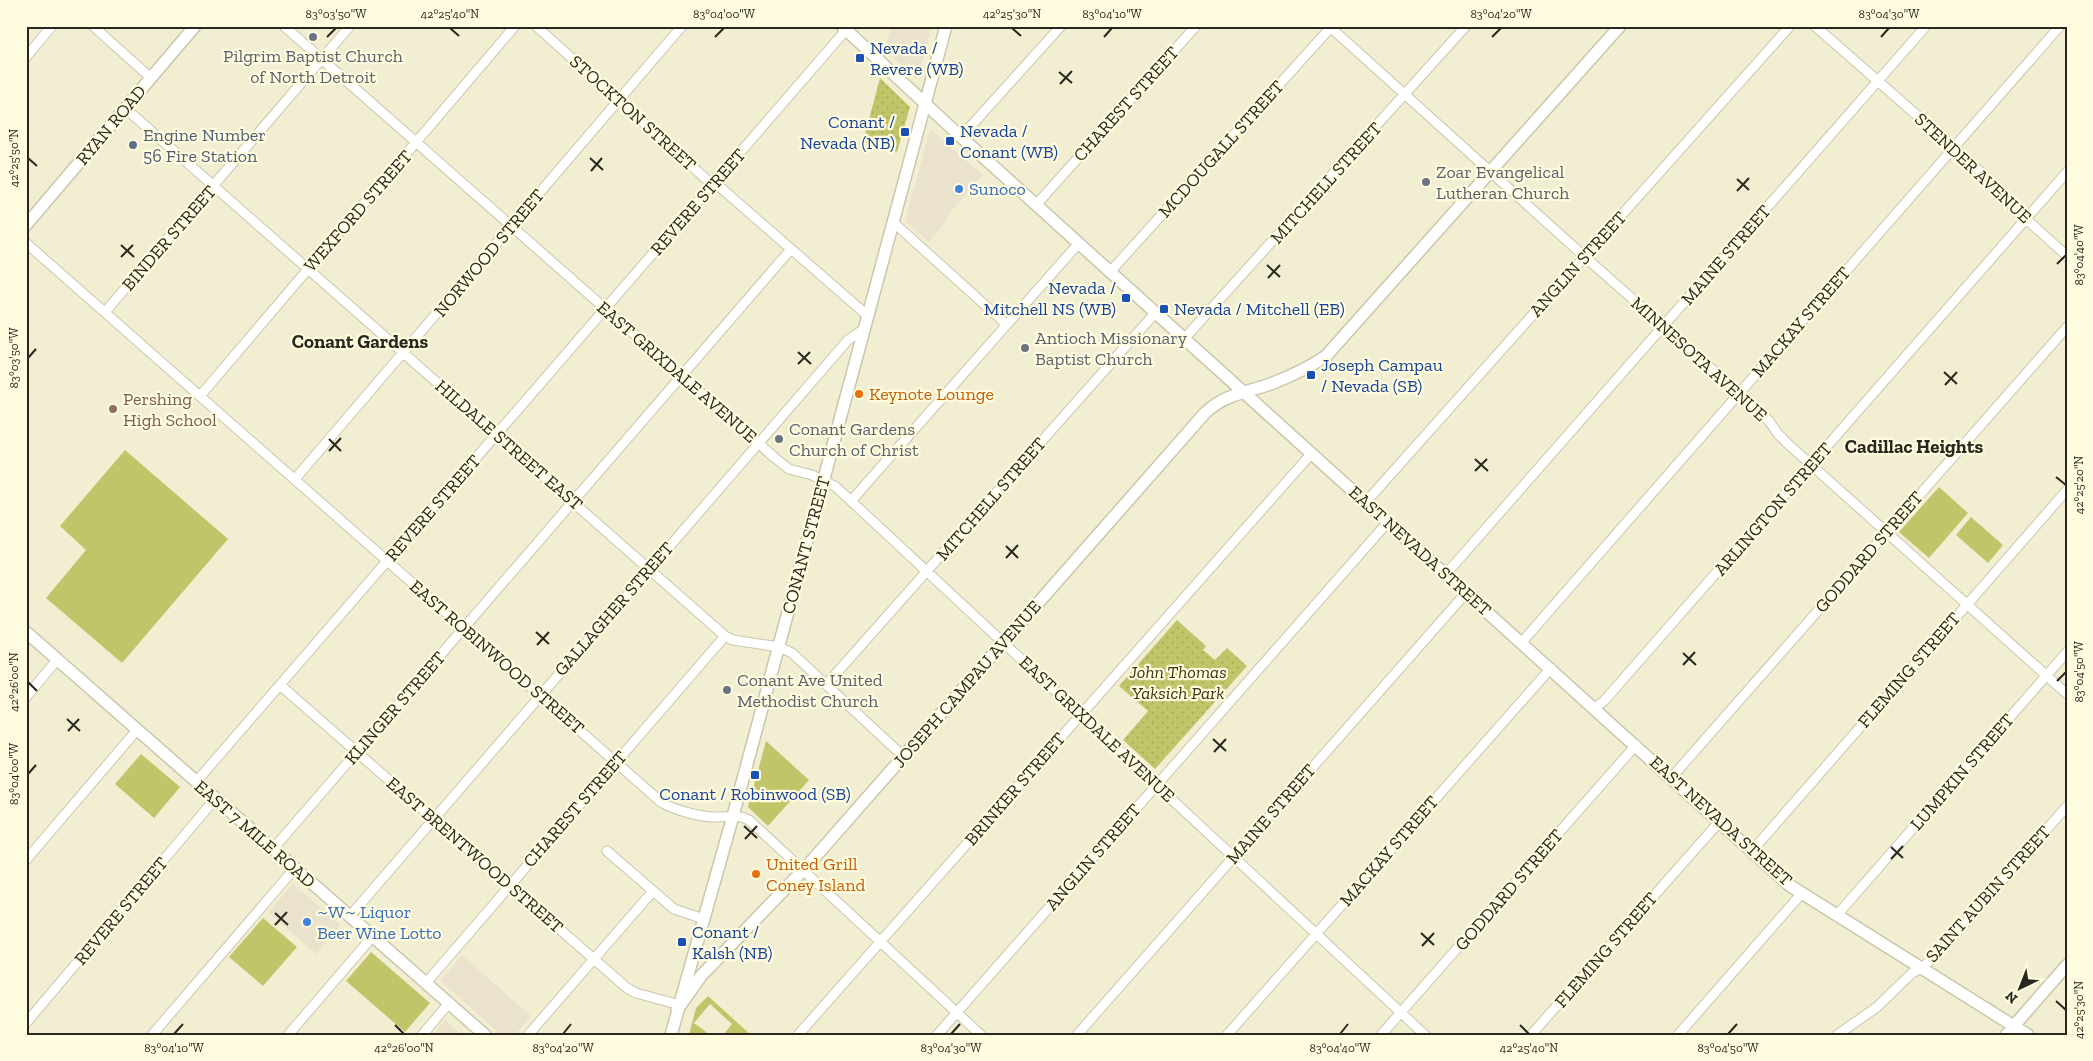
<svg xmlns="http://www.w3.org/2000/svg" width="2093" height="1061" font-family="'Zilla Slab',serif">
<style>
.commercial{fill:#ebe2cd}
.grass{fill:#c1c569}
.park{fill:url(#park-dots)}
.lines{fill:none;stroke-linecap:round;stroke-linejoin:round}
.street-casing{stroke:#cac6ac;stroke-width:11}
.secondary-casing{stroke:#cac6ac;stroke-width:14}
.street{stroke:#fff;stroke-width:9}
.secondary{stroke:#fff;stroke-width:11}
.ticks{fill:none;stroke:#29271d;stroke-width:2}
.worship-dot{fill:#6b7280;stroke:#fffbdf;stroke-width:2}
.transit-dot{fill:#1a4fb4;stroke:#fffbdf;stroke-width:2}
.service-dot{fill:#5c6f8a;stroke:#fffbdf;stroke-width:2}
.shop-dot{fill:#3f7fe0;stroke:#fffbdf;stroke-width:2}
.food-dot{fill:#e8710a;stroke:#fffbdf;stroke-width:2}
.education-dot{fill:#8d6e63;stroke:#fffbdf;stroke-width:2}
.labels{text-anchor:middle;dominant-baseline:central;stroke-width:4.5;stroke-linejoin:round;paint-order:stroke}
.transit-label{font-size:18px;fill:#164399;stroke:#fffbdf;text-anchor:start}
.worship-label{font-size:18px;fill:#5b616d;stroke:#fffbdf;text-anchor:start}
.street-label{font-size:18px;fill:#29271d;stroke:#fffbdf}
.service-label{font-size:18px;fill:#4e5e75;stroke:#fffbdf;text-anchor:start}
.shop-label{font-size:18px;fill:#366cbe;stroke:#fffbdf;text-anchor:start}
.food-label{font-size:18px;fill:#c56008;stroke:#fffbdf;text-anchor:start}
.education-label{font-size:18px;fill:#785e54;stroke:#fffbdf;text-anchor:start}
.park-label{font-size:18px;font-style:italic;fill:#35360b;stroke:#fffbdf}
.neighbourhood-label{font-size:19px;font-weight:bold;fill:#29271d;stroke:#fffbdf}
.neatline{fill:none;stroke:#29271d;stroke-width:2}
.ticks-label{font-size:12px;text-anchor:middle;fill:#29271d}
</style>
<defs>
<pattern id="park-dots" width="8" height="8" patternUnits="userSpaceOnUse" patternTransform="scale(1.25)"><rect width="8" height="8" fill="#c1c569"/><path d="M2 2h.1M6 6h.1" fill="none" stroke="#a6a95b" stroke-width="1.8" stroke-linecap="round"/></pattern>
</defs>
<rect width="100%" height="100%" fill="#f2eed2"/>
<path class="commercial" d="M892 26H932L917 79 884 50Z
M930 129 983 175 949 214 944 224 929 242 905 221Z
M293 884 341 925 316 954 268 912Z
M462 955 531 1016 515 1035H501L441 981Z
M445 1020 462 1035H433Z"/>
<path class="grass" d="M125 450 228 539 122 663 46 598 86 550 60 526Z
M1939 487 1968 513 1929 558 1899 532Z
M1971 517 2003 545 1988 563 1956 535Z
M766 741 809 780 768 826 748 807Z
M141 754 180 787 154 818 115 784Z
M263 918 297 947 263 986 229 957Z
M371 952 430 1003 405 1032 346 981Z
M708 996 751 1035H723L732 1024 710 1004 694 1023 709 1034 689 1035 696 1008Z"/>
<path class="park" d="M880 78 910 107 897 152 863 142Z
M1177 620 1206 646 1203 650 1215 660 1227 648 1247 666 1155 769 1123 740 1148 711 1119 686Z"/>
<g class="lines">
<g class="street-casing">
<path id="street" d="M93 26 151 78
M284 26 775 458 789 469 812 475 836 487 1425 1035
M536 26 706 179 721 188 868 316
M1329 26 1585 257 1739 393 1769 421 1778 434 1788 444 2067 694
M1815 26 1960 153 1983 174 1993 189 2067 256
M26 57 52 26
M125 108 725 636 733 640 779 647 792 653 904 757
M961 137 1061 26
M1036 205 1196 26
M893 222 1006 324
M26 243 661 802C674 810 703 818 718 817 729 817 739 814 749 820L981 1035
M1110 272 1332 26
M105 312 350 26
M1184 339 1466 26
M200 396 515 26
M295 479 682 26
M851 501 1079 243
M1366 502 1790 26
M1446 574 1926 26
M1522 642 2060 26
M280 685 627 988 636 993 680 1005
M826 685 1156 312
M26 697 57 660
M1595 708 1604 701 2067 172
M1672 777 2067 327
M196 782 846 30
M273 849 791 249
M607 851 674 909 704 919
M1752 851 2067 490
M26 860 137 730
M1837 915 2067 652
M350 916 848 340 864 329
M426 983 725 636
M26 1023 215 799
M152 1035 295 868
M288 1035 373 936
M422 1035 449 1003
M528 1035 653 891
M798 1035 1312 453
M937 1035 1388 522
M1077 1035 1466 593
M1227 1035 1551 668
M1381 1035 1636 745
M1531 1035 1720 821
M1678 1035 1802 893
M1837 1035 1877 1007 1912 973 1922 968 1944 947 2067 806"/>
</g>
<g class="secondary-casing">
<path id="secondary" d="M842 26 961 137 1789 885 2028 1035
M26 225 195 26
M26 632 485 1035
M677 1010 701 976 808 865 1205 413C1226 393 1247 393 1273 383 1291 376 1310 367 1326 356L1620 26
M671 1035 733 816 946 26
M2006 1035 2067 965"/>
</g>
<use href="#street" class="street"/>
<use href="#secondary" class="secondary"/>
</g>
<path class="ticks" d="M450 28 459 36M1012 28 1021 36M327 37 336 28M715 37 724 28M1104 37 1112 28M1492 37 1501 28M1881 37 1889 28M1059 72 1072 83M1060 84 1072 71M28 158 37 166M590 158 603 170M591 171 602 158M1737 179 1749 190M1737 191 1749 178M121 245 134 257M121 257 133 245M2057 264 2066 255M1267 265 1280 277M1268 278 1280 265M798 352 811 364M28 358 36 349M798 364 810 352M1944 372 1957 384M1945 385 1957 372M329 439 341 451M329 451 341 438M1475 459 1488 471M1475 471 1487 459M2056 477 2066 485M1006 546 1018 558M1006 558 1018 545M536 632 549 644M537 645 549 632M1683 653 1696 665M1683 665 1695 652M2057 681 2066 672M28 682 37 691M67 719 80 731M68 731 79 719M1213 739 1226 751M1214 752 1226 739M28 774 36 765M744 826 757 838M745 839 757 826M1891 847 1903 858M1891 859 1903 846M275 913 288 925M275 925 287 912M1421 933 1434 945M1422 946 1434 933M2056 1001 2066 1010M395 1025 404 1034M1520 1025 1529 1034M174 1034 183 1024M563 1034 571 1024M951 1034 960 1024M1340 1034 1348 1024M1728 1034 1737 1024"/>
<g class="worship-dot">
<circle cx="313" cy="37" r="5"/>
<circle cx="1426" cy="182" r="5"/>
<circle cx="1025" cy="348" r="5"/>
<circle cx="779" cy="439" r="5"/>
<circle cx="727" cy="690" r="5"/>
</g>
<g class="transit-dot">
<rect x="855" y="53" width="10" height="10" rx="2.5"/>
<rect x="900" y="127" width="10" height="10" rx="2.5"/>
<rect x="945" y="136" width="10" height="10" rx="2.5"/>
<rect x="1121" y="293" width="10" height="10" rx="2.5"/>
<rect x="1159" y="304" width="10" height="10" rx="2.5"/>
<rect x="1306" y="370" width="10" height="10" rx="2.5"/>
<rect x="750" y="770" width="10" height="10" rx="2.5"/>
<rect x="677" y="937" width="10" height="10" rx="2.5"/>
</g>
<circle class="service-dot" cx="133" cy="145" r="5"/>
<g class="shop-dot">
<circle cx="959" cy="189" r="5"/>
<circle cx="307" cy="922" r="5"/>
</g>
<g class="food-dot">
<circle cx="859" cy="394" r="5"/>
<circle cx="756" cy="874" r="5"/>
</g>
<circle class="education-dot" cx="113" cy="409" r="5"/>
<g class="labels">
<g class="transit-label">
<text x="870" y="48">Nevada /<tspan x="870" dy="21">Revere (WB)</tspan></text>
<text x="895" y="122" text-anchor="end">Conant /<tspan x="895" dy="21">Nevada (NB)</tspan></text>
<text x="960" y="131">Nevada /<tspan x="960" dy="21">Conant (WB)</tspan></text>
<text x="1116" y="288" text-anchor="end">Nevada /<tspan x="1116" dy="21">Mitchell NS (WB)</tspan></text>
<text x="1174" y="309">Nevada / Mitchell (EB)</text>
<text x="1321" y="365">Joseph Campau<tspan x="1321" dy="21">/ Nevada (SB)</tspan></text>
<text x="755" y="794" text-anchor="middle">Conant / Robinwood (SB)</text>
<text x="692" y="932">Conant /<tspan x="692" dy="21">Kalsh (NB)</tspan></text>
</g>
<g class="worship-label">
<text x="313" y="56" text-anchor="middle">Pilgrim Baptist Church<tspan x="313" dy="21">of North Detroit</tspan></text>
<text x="1436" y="172">Zoar Evangelical<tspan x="1436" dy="21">Lutheran Church</tspan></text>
<text x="1035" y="338">Antioch Missionary<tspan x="1035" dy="21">Baptist Church</tspan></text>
<text x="789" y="429">Conant Gardens<tspan x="789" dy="21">Church of Christ</tspan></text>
<text x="737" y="680">Conant Ave United<tspan x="737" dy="21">Methodist Church</tspan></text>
</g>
<g class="street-label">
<text transform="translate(1126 104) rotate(-48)">CHAREST STREET</text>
<text transform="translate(633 113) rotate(42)">STOCKTON STREET</text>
<text transform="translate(111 125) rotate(-50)">RYAN ROAD</text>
<text transform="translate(1221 149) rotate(-48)">MCDOUGALL STREET</text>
<text transform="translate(1973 168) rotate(43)">STENDER AVENUE</text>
<text transform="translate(1326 183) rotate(-48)">MITCHELL STREET</text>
<text transform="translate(698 202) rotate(-49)">REVERE STREET</text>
<text transform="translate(358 211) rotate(-49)">WEXFORD STREET</text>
<text transform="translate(169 238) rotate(-49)">BINDER STREET</text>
<text transform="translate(489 253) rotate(-50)">NORWOOD STREET</text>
<text transform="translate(1726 255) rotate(-49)">MAINE STREET</text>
<text transform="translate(1578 264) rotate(-48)">ANGLIN STREET</text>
<text transform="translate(1801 322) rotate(-49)">MACKAY STREET</text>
<text transform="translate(1699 359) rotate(42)">MINNESOTA AVENUE</text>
<text transform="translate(677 372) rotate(41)">EAST GRIXDALE AVENUE</text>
<text transform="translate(509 445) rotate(41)">HILDALE STREET EAST</text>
<text transform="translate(991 499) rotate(-49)">MITCHELL STREET</text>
<text transform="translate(433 508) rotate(-49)">REVERE STREET</text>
<text transform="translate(1773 509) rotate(-49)">ARLINGTON STREET</text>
<text transform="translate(806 545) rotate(-75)">CONANT STREET</text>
<text transform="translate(1420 551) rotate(42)">EAST NEVADA STREET</text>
<text transform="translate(1869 552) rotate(-49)">GODDARD STREET</text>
<text transform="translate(614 609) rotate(-49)">GALLAGHER STREET</text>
<text transform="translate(497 657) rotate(41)">EAST ROBINWOOD STREET</text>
<text transform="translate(1909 670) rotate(-49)">FLEMING STREET</text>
<text transform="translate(967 684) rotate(-49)">JOSEPH CAMPAU AVENUE</text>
<text transform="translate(395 708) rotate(-49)">KLINGER STREET</text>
<text transform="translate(1097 729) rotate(43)">EAST GRIXDALE AVENUE</text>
<text transform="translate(1962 772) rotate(-49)">LUMPKIN STREET</text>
<text transform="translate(1015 789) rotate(-49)">BRINKER STREET</text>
<text transform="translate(575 809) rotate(-49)">CHAREST STREET</text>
<text transform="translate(1271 814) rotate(-49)">MAINE STREET</text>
<text transform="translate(1721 821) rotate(42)">EAST NEVADA STREET</text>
<text transform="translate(255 834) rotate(41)">EAST 7 MILE ROAD</text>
<text transform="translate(1389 851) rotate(-49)">MACKAY STREET</text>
<text transform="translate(475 855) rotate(41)">EAST BRENTWOOD STREET</text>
<text transform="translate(1093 857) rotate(-49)">ANGLIN STREET</text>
<text transform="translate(1509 890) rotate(-49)">GODDARD STREET</text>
<text transform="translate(1988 894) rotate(-48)">SAINT AUBIN STREET</text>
<text transform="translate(121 911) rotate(-50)">REVERE STREET</text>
<text transform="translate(1606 950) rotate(-49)">FLEMING STREET</text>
</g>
<g class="service-label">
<text x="143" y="135">Engine Number<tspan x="143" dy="21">56 Fire Station</tspan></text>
</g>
<g class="shop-label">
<text x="969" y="189">Sunoco</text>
<text x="317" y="912">~W~ Liquor<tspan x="317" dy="21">Beer Wine Lotto</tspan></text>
</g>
<g class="food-label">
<text x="869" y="394">Keynote Lounge</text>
<text x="766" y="864">United Grill<tspan x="766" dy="21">Coney Island</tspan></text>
</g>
<g class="education-label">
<text x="123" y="399">Pershing<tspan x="123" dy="21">High School</tspan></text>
</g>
<g class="park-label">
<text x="1178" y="672">John Thomas<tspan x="1178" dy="21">Yaksich Park</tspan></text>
</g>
<g class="neighbourhood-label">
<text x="360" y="341">Conant Gardens</text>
<text x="1914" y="446">Cadillac Heights</text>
</g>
</g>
<rect width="2093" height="1061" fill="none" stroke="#fffbdf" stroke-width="55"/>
<g transform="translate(2020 988) rotate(223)" stroke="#fffbdf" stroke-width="4" paint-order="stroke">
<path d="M0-4L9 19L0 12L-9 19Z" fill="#29271d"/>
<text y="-8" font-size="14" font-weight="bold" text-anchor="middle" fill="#29271d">N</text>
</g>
<rect x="28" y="28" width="2038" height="1006" class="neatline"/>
<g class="ticks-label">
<text x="336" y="18">83°03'50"W</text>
<text x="450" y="18">42°25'40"N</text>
<text x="724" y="18">83°04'00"W</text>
<text x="1012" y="18">42°25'30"N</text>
<text x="1112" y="18">83°04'10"W</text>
<text x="1501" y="18">83°04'20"W</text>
<text x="1889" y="18">83°04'30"W</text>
<text transform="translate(14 158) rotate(-90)" y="4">42°25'50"N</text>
<text transform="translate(2079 255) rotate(-90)" y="4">83°04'40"W</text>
<text transform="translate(14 358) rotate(-90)" y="4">83°03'50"W</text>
<text transform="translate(2079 485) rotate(-90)" y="4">42°25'20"N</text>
<text transform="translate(2079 672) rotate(-90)" y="4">83°04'50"W</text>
<text transform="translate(14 682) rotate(-90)" y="4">42°26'00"N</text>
<text transform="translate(14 774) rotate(-90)" y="4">83°04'00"W</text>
<text transform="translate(2079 1010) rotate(-90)" y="4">42°25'30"N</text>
<text x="174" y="1052">83°04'10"W</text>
<text x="404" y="1052">42°26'00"N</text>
<text x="563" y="1052">83°04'20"W</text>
<text x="951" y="1052">83°04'30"W</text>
<text x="1340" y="1052">83°04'40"W</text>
<text x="1529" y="1052">42°25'40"N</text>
<text x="1728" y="1052">83°04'50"W</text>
</g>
</svg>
